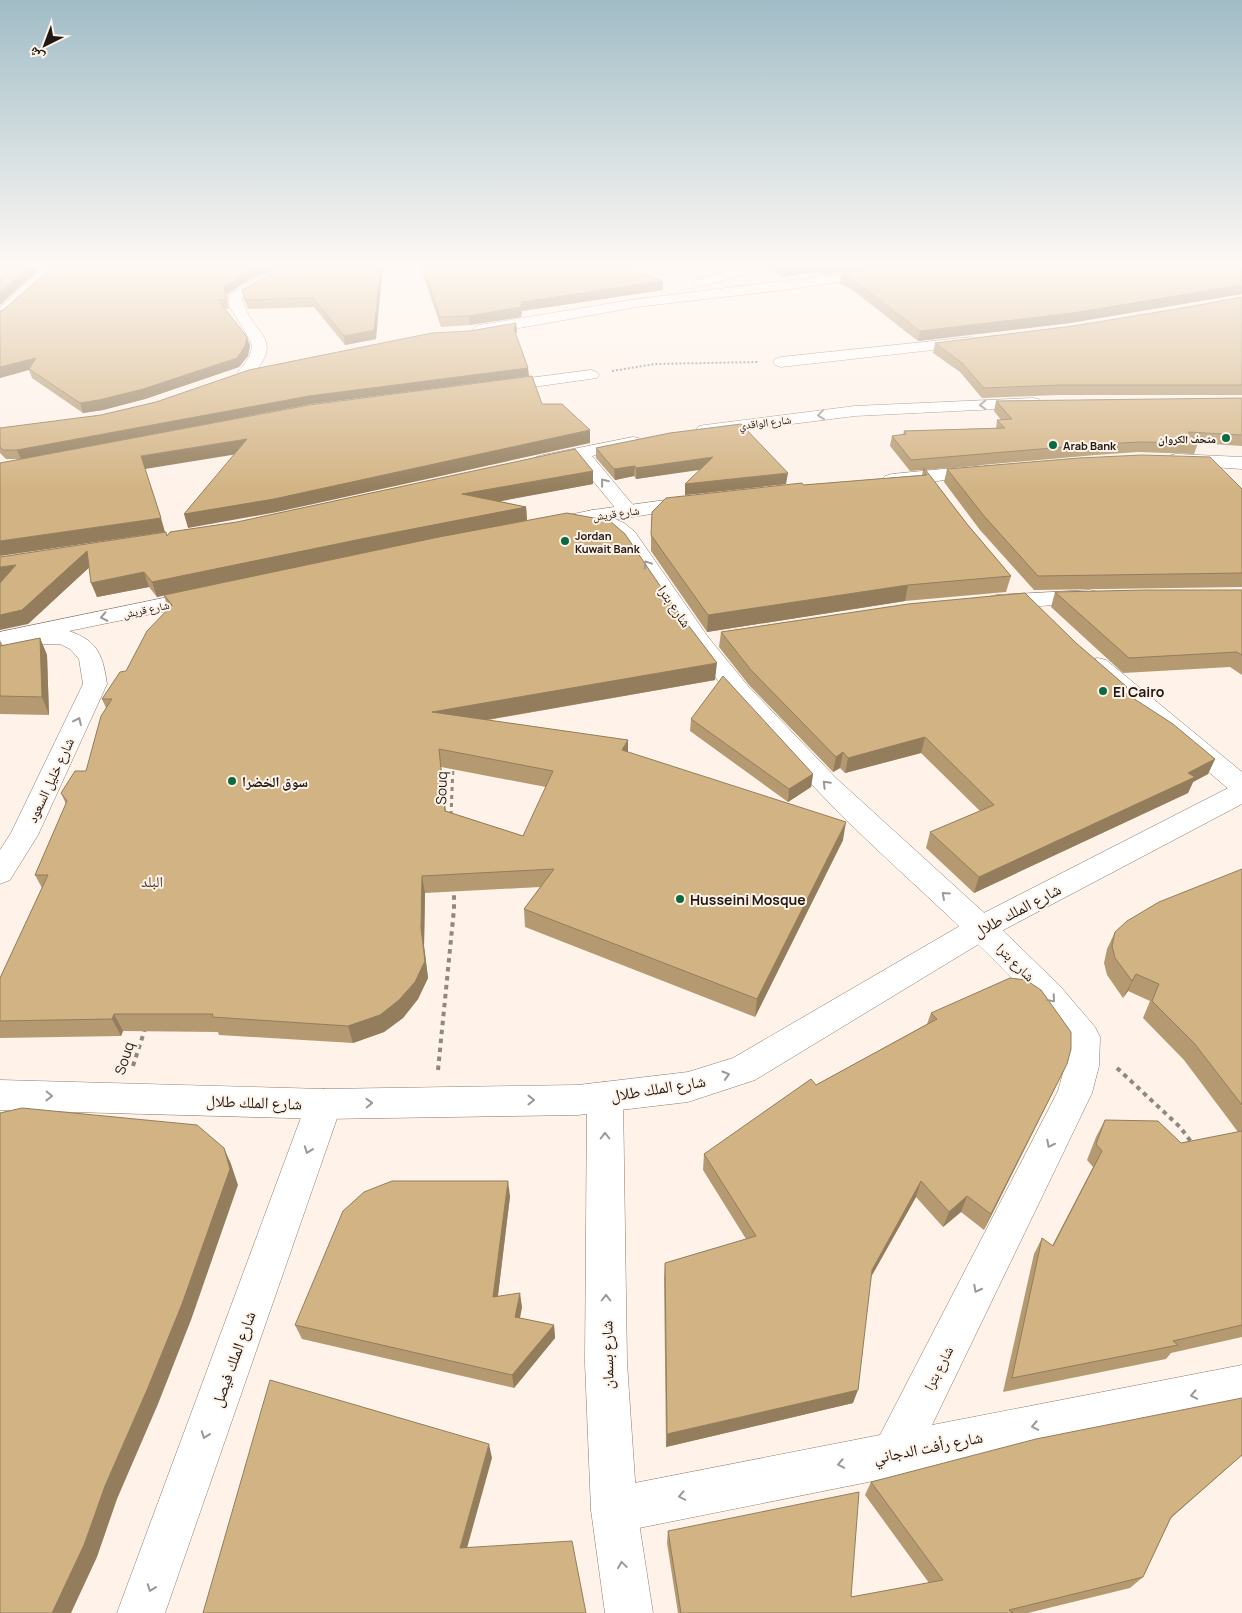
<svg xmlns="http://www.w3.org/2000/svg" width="1242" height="1613" font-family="Manrope,'Noto Naskh Arabic',sans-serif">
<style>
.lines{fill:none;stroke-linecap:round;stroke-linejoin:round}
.minor-casing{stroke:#8d7b6d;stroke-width:1}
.secondary-casing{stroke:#8d7b6d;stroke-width:1}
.primary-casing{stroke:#8d7b6d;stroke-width:1}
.path-far2{stroke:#90877f;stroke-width:2;stroke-dasharray:2 2;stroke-linecap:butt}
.path-far1{stroke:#90877f;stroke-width:3;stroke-dasharray:4 4;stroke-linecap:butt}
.path{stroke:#90877f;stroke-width:4;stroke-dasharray:4.5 4.5;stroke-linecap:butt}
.minor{fill:#fff;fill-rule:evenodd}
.secondary{fill:#fff;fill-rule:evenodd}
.primary{fill:#fff;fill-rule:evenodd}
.wall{fill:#b59a71;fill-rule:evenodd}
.shaded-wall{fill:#937d5c}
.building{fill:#d2b383;stroke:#937d5c;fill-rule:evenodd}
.oneway{stroke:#9b9895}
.poi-dot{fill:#0a6b40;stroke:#fef2e9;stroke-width:2}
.labels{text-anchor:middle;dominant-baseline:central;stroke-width:4;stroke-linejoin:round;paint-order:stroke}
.far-street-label{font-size:11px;fill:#201913;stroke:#fef2e9}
.far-poi-label{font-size:11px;font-weight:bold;fill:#201913;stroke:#fef2e9;text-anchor:start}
.street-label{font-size:14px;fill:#201913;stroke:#fef2e9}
.poi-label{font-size:14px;font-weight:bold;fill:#201913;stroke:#fef2e9;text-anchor:start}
.neighbourhood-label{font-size:15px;fill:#443529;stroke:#fef2e9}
.near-street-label{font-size:16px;fill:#201913;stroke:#fef2e9}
</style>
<rect width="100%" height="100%" fill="#fef2e9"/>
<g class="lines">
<g class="minor-casing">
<path id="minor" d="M41 266H55L50 278 5 318 0 319V307L39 273Z
M291 266H311L309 269 263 286 242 298C250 335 287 336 252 375H240L238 372C245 362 254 356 251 342L230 307 228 296 253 280Z
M744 266H766L764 269 700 287 693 283 695 280Z
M855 272 860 273 862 276 860 279 784 290 637 307 480 335 475 333 472 330 475 327 480 325 637 299Z
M972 337 977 339 980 342 977 345 781 367 775 365 773 362 775 359 781 357Z
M591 370 597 372 599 375 597 378 498 392 492 391 490 387 492 383 498 382Z
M1033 398 1039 399 1042 403 1039 407 855 416 705 435 699 434 696 430 699 426 705 425 855 406Z
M633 437 639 438 642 442 639 446 592 456 638 511 635 515 628 517 621 515 576 460 543 467 536 465 534 461 536 457 543 455Z
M593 510 624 523 635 532 708 637 748 686 836 778 992 920 1060 986 1095 1027 1100 1037 1099 1066 1092 1093 932 1425 1242 1365V1407L614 1533 598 1526 591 1510 598 1494 614 1487 880 1435 1058 1091 1065 1066 1066 1040C993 947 897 875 816 789 772 744 729 697 692 647 667 613 644 576 621 540 611 532 588 523 583 516L586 512Z
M1090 590 1098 592 1101 597 1098 602 996 609 988 607 985 602 988 597 996 595Z
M1098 658 1106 660 1242 772V795L1232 792 1090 670 1086 665 1090 660Z"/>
</g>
<g class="secondary-casing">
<path id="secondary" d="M95 677 104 679 107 684 38 835 10 880 0 884V850L11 833 83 684 86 679Z
M605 1082 617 1086 623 1097 627 1363 637 1510 653 1613H605L591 1510 585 1363 587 1097 593 1086Z
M324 1089 336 1093 342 1104 165 1613H117L306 1104 312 1093Z"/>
</g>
<g class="primary-casing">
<path id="primary" d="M1176 454 1242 457V469L1169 464 1167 460 1169 456Z
M983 465 990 467 992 471 990 475 892 486 885 484 882 480 885 476 892 474Z
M695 496 702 498 705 502 702 506 550 530 543 528 540 524 543 520 593 510Z
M202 590 210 592 213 597 210 602 69 631C99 641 103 657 107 684L104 689 95 691 86 689 83 684 79 659 70 649 60 644H40L30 640 0 646V632Z
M1242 783V804L992 936 755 1080 688 1102 578 1115 324 1119 0 1110V1080L324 1089 578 1085 688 1072 733 1058 970 920 1232 786Z"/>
</g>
<path class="path-far2" d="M612 371 655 364 758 362"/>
<path class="path-far1" d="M451 815 453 766"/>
<path class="path" d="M133 1066 145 1029
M1117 1068 1180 1127 1192 1143
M438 1070 454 909V890"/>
<use href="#minor" class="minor"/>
<use href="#secondary" class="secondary"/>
<use href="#primary" class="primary"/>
</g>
<path class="wall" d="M50 266H285L252 278 226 295 229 309H225L247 337 250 346 248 356 239 367 145 399 103 410 83 413 32 378 29 370 0 378V311L3 310 48 271Z
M298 266 376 339 345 345 314 307 248 309 244 299 242 290Z
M420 266H621L663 281V290L522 311 521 317 470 325 441 327Z
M767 266H1239L1242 267V294L1070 323 918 341 851 289 840 284 841 275 856 273 859 272 856 270 823 274 819 271 784 277 767 268Z
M1242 297V395H1057L982 398 960 372 933 353 935 343 1073 326 1188 307Z
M516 323 517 331 516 334 529 376 311 404 21 459H6L0 453V428L101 415 470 331Z
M1242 398V446L1198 443 1194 454 1138 452 1096 455 925 470 967 524 1011 576 1006 592 905 601 707 632 651 551V535L803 485 922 475 923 470 910 471 890 446 892 436 903 435 904 431 996 428 997 420H1001L994 411 996 401Z
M596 448 786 484 685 495 700 469 636 479 634 476 615 480 596 458Z
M947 469 1242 489V587L1034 590 980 530 944 482Z
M593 471V484L499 501 526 507 527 520 715 680 488 720 628 753 843 840 755 1017 525 927 524 909 540 887 425 893 424 946 428 978 418 999 403 1018 384 1032 353 1043 219 1035 218 1032 123 1031 121 1036 0 1038V978L42 888 35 875 66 804 61 793 86 771 106 708 102 699 126 671 168 609 164 595 157 597 149 587 97 597 89 567 28 624 16 565 167 536ZM441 767 546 787 523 836 446 811Z
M1242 590V675L1230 667 1123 673 1051 607 1055 592Z
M721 632 1125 693 1215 759 1208 774 1193 782 1188 793 974 893 926 848 930 832 980 811 921 753 845 773 840 768 833 772 749 685 719 647Z
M40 638 47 655 49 715 0 714V640L3 646Z
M691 719 813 774 811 787 788 802 690 731Z
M1242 869V1337L1171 1353 1166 1359 1003 1392 1034 1254 1042 1238 1052 1246 1093 1167 1087 1160 1096 1137 1105 1120 1181 1143 1238 1132 1184 1060 1143 1018 1150 1001 1128 991 1123 998 1107 975 1104 963 1107 949 1115 932Z
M931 1013 1059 1080 984 1230 961 1212 943 1227 916 1197 871 1277 853 1403 666 1447 664 1278 665 1263 746 1239 703 1170 704 1154 816 1085 927 1024Z
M510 1196 498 1296 522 1307 520 1318 554 1325 555 1338 514 1388 302 1339 295 1325Z
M1242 1455 1171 1518 1143 1577 1130 1588 1028 1613H678L667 1543 668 1531 851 1597 929 1583 865 1495 871 1482Z"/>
<path class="shaded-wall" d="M0 266H17L0 272Z
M31 266H35L37 272 0 305V293Z
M260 266H285L252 278 226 295 229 309 224 287 251 270Z
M381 266H383L376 339 345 345 344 336Z
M800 266H819V271L784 277 785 269Z
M824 266H856V270L823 274Z
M663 281V290L522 311 521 317 470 325 469 316 522 302Z
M1242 285V294L1070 323 918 341 920 331Z
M516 323 517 331 515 337 514 329Z
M247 337 250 346 248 356 239 367 145 399 103 410 83 413 80 403Z
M36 358 39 367 0 378V367Z
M528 368 529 376 311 404 21 459 17 450 309 396Z
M590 430V443L277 512 188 528 184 514Z
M247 439 250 452 145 469 141 456Z
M713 457V468L636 479V468Z
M635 466 634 476 615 480 614 469Z
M593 471V484L464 508 462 494Z
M788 473 786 484 685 495V484Z
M526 507 527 520 368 552 157 597 152 582 366 538Z
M161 518 165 532 0 556V541Z
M87 551 92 565 28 624 0 630V615Z
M16 565 0 583V567Z
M144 572 149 587 97 597 91 583Z
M908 585 905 601 707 632 708 615Z
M40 638 47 655 49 715 42 697Z
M717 663 715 680 434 729 432 712Z
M1127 687 1121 702 1119 689Z
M925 737 921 753 845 773 848 758Z
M628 740V758L622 750Z
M439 749 441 767 447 829 445 811Z
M843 752 840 768 833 772 836 757Z
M1215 759 1208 774 1193 782 1188 793 974 893 979 877Z
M813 774 811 787 788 802 789 789Z
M846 822 843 840 755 1017 757 999Z
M422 876 425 893 424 946 428 978 418 999 403 1018 384 1032 353 1043 348 1026 421 928Z
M1136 974 1128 991 1123 998 1132 981Z
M114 1014 123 1031 121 1036 112 1019Z
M1067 1064 984 1230 991 1214Z
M224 1148 231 1164 238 1185 191 1320 158 1404 117 1499 97 1557 71 1613H52Z
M508 1181 510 1196 496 1311 493 1297Z
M921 1181 916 1197 867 1284 872 1270Z
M967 1196 961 1212 943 1227 949 1212Z
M520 1293 522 1307 517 1331 515 1317Z
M554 1325 555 1338 514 1388 512 1375Z
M858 1390 853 1403 666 1447 667 1434Z
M489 1444 492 1458 464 1559 460 1548Z"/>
<path class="building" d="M27 266H31L0 293V275Z
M50 266H260L251 270 224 287 227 300H218L247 337 245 346 237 358 143 389 99 400 80 403 29 369 36 358 0 367V311L3 310 48 271Z
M298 266H381L374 330 344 336 313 298 246 300 242 290 262 279Z
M422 266H621L663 281 522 302 520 307 469 316 440 317Z
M780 266H800L785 269Z
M864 266H1239L1242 267V285L1072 313 920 331 853 280 841 275 856 273 864 269Z
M1242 297V385H1060L984 388 962 363 935 343 1073 326 1188 307Z
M516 323 514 329 528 368 309 396 17 450H3L0 447V428L101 415 156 402 249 370 432 333 470 331Z
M532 376 542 404H562L590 430 274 499 184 514 247 439 141 456 161 518 0 541V463L309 405Z
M1242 398V435L1188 432 1198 443 1141 442 1099 444 911 460 892 436 906 434 904 431 1005 428 997 420 1012 419 996 401Z
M741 424 788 473 685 484 713 457 636 468 635 466 614 469 596 448 670 433Z
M575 449 593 471 462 494 526 507 366 538 152 582 144 572 91 583 87 551 22 610 0 615V583L16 565 0 567V557L166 532 167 536 170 532 237 522Z
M1142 455 1210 457 1242 489V573L1038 576 984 516 947 469 1079 458Z
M923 469H925L967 524 1011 576 908 585 708 615 651 535 652 512 666 498 802 483 803 485 927 475Z
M567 513 610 521 625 534 673 605 717 663 432 712 628 740 622 750 846 822 757 999 524 909 554 869 422 876 421 928 425 961 415 982 399 1000 380 1015 348 1026 212 1017 213 1014H114L112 1019 0 1021V978L48 875H35L67 801 61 793 75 771H86L101 716 112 699H102L120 672 126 671 147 631 172 605 164 595 439 537ZM439 749 553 771 523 836 445 811Z
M1146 590H1242V655L1237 652 1129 658 1055 592Z
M1025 593 1075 642 1127 687 1119 689 1173 724 1215 759 1188 773 1195 777 979 877 930 832 994 805 925 737 848 758 843 752 836 757 751 670 721 632 908 604Z
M40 638 42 697 0 696V646Z
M723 676 813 774 789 789 691 719Z
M1242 869V1105L1194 1043 1152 1001 1159 984 1136 974 1132 981 1115 958 1112 946 1115 932 1127 921 1159 902Z
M1010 978 1026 980 1041 990 1071 1032V1049L1067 1064 991 1214 967 1196 949 1212 921 1181 872 1270 858 1390 667 1434 665 1263 756 1236 704 1154 811 1079 816 1085 937 1019 931 1013Z
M22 1108 197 1125 224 1148 230 1169 182 1304 147 1390 105 1486 84 1545 52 1613H0V1113Z
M1105 1120 1158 1121 1181 1143 1242 1131V1325L1173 1341 1178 1345 1012 1378 1042 1238 1053 1246 1102 1151 1096 1144Z
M392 1181H508L493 1297 520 1293 515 1317 554 1325 512 1375 295 1325 343 1211 364 1192Z
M270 1380 489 1444 460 1548 572 1541 586 1613H203Z
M1242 1398V1455L1171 1517 1143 1577 1009 1610 1014 1613H681L668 1531 859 1492 851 1597 943 1580 871 1482 1036 1439Z"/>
<defs><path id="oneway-chevron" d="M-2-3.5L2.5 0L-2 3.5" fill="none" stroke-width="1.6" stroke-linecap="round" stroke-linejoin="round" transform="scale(1.25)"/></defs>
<g class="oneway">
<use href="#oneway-chevron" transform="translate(983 405) rotate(178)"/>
<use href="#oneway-chevron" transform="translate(821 415) rotate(173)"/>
<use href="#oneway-chevron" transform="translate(604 482) rotate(-129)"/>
<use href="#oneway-chevron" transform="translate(647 564) rotate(-124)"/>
<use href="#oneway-chevron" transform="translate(104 617) rotate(168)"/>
<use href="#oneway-chevron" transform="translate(78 721) rotate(-65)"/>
<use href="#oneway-chevron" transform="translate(826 784) rotate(-135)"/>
<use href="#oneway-chevron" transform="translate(945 895) rotate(-138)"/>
<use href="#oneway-chevron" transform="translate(1052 999) rotate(49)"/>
<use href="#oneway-chevron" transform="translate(726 1075) rotate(-17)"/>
<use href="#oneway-chevron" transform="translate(49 1096) rotate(1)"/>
<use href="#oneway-chevron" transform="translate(531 1100)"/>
<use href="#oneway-chevron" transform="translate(369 1103) rotate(-2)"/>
<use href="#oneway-chevron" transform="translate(605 1136) rotate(-90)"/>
<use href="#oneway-chevron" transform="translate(1050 1144) rotate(117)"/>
<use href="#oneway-chevron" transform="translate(308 1150) rotate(110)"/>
<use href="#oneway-chevron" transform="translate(977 1289) rotate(117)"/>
<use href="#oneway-chevron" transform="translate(606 1298) rotate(-90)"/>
<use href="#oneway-chevron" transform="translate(1194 1395) rotate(169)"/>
<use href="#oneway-chevron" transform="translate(1035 1426) rotate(169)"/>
<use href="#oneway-chevron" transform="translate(205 1435) rotate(110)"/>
<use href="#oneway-chevron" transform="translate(841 1464) rotate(169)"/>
<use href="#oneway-chevron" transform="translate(682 1496) rotate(169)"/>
<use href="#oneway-chevron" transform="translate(622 1565) rotate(-98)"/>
<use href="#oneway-chevron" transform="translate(151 1588) rotate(110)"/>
</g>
<linearGradient id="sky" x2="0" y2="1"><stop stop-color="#a0bcc6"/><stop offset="0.54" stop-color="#fff9f5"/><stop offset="1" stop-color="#fff9f5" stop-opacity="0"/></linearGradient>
<rect width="1242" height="492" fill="url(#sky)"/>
<g class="poi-dot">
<circle cx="1226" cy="438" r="5"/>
<circle cx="1053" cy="445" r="5"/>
<circle cx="565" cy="541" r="5"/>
<circle cx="1103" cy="691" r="5"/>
<circle cx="232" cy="781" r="5"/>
<circle cx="680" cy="899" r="5"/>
</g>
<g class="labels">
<g class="far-street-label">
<text transform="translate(765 422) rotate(-7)">شارع الواقدي</text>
<text transform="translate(616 513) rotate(-8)">شارع قريش</text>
<text transform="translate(146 609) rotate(-12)">شارع قريش</text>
</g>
<g class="far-poi-label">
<text x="1216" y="438" text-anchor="end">متحف الكروان</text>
<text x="1063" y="445">Arab Bank</text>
<text x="575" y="535">Jordan<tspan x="575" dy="13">Kuwait Bank</tspan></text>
</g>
<g class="street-label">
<text transform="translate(675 606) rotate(56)">شارع بترا</text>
<text transform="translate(50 780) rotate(-65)">شارع خليل السعود</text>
<text transform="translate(441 788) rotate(-88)">Souq</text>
<text transform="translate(1016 962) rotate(45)">شارع بترا</text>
<text transform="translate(124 1058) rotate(-72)">Souq</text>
<text transform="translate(938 1368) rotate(-63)">شارع بترا</text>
</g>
<g class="poi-label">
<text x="1113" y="691">El Cairo</text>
<text x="242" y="781">سوق الخضرا</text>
<text x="690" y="899">Husseini Mosque</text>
</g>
<g class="neighbourhood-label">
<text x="152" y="881">البلد</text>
</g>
<g class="near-street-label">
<text transform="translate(1017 910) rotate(-28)">شارع الملك طلال</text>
<text transform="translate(658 1088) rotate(-9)">شارع الملك طلال</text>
<text transform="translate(254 1102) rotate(2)">شارع الملك طلال</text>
<text transform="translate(607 1355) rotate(-91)">شارع بسمان</text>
<text transform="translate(233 1359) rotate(-70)">شارع الملك فيصل</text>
<text transform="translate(928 1447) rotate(-11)">شارع رأفت الدجاني</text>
</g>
</g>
<g transform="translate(45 45) rotate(222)" stroke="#fef2e9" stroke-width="4" paint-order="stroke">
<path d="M0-4L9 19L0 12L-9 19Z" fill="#201913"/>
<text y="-8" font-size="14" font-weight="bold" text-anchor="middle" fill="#201913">ش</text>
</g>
</svg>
